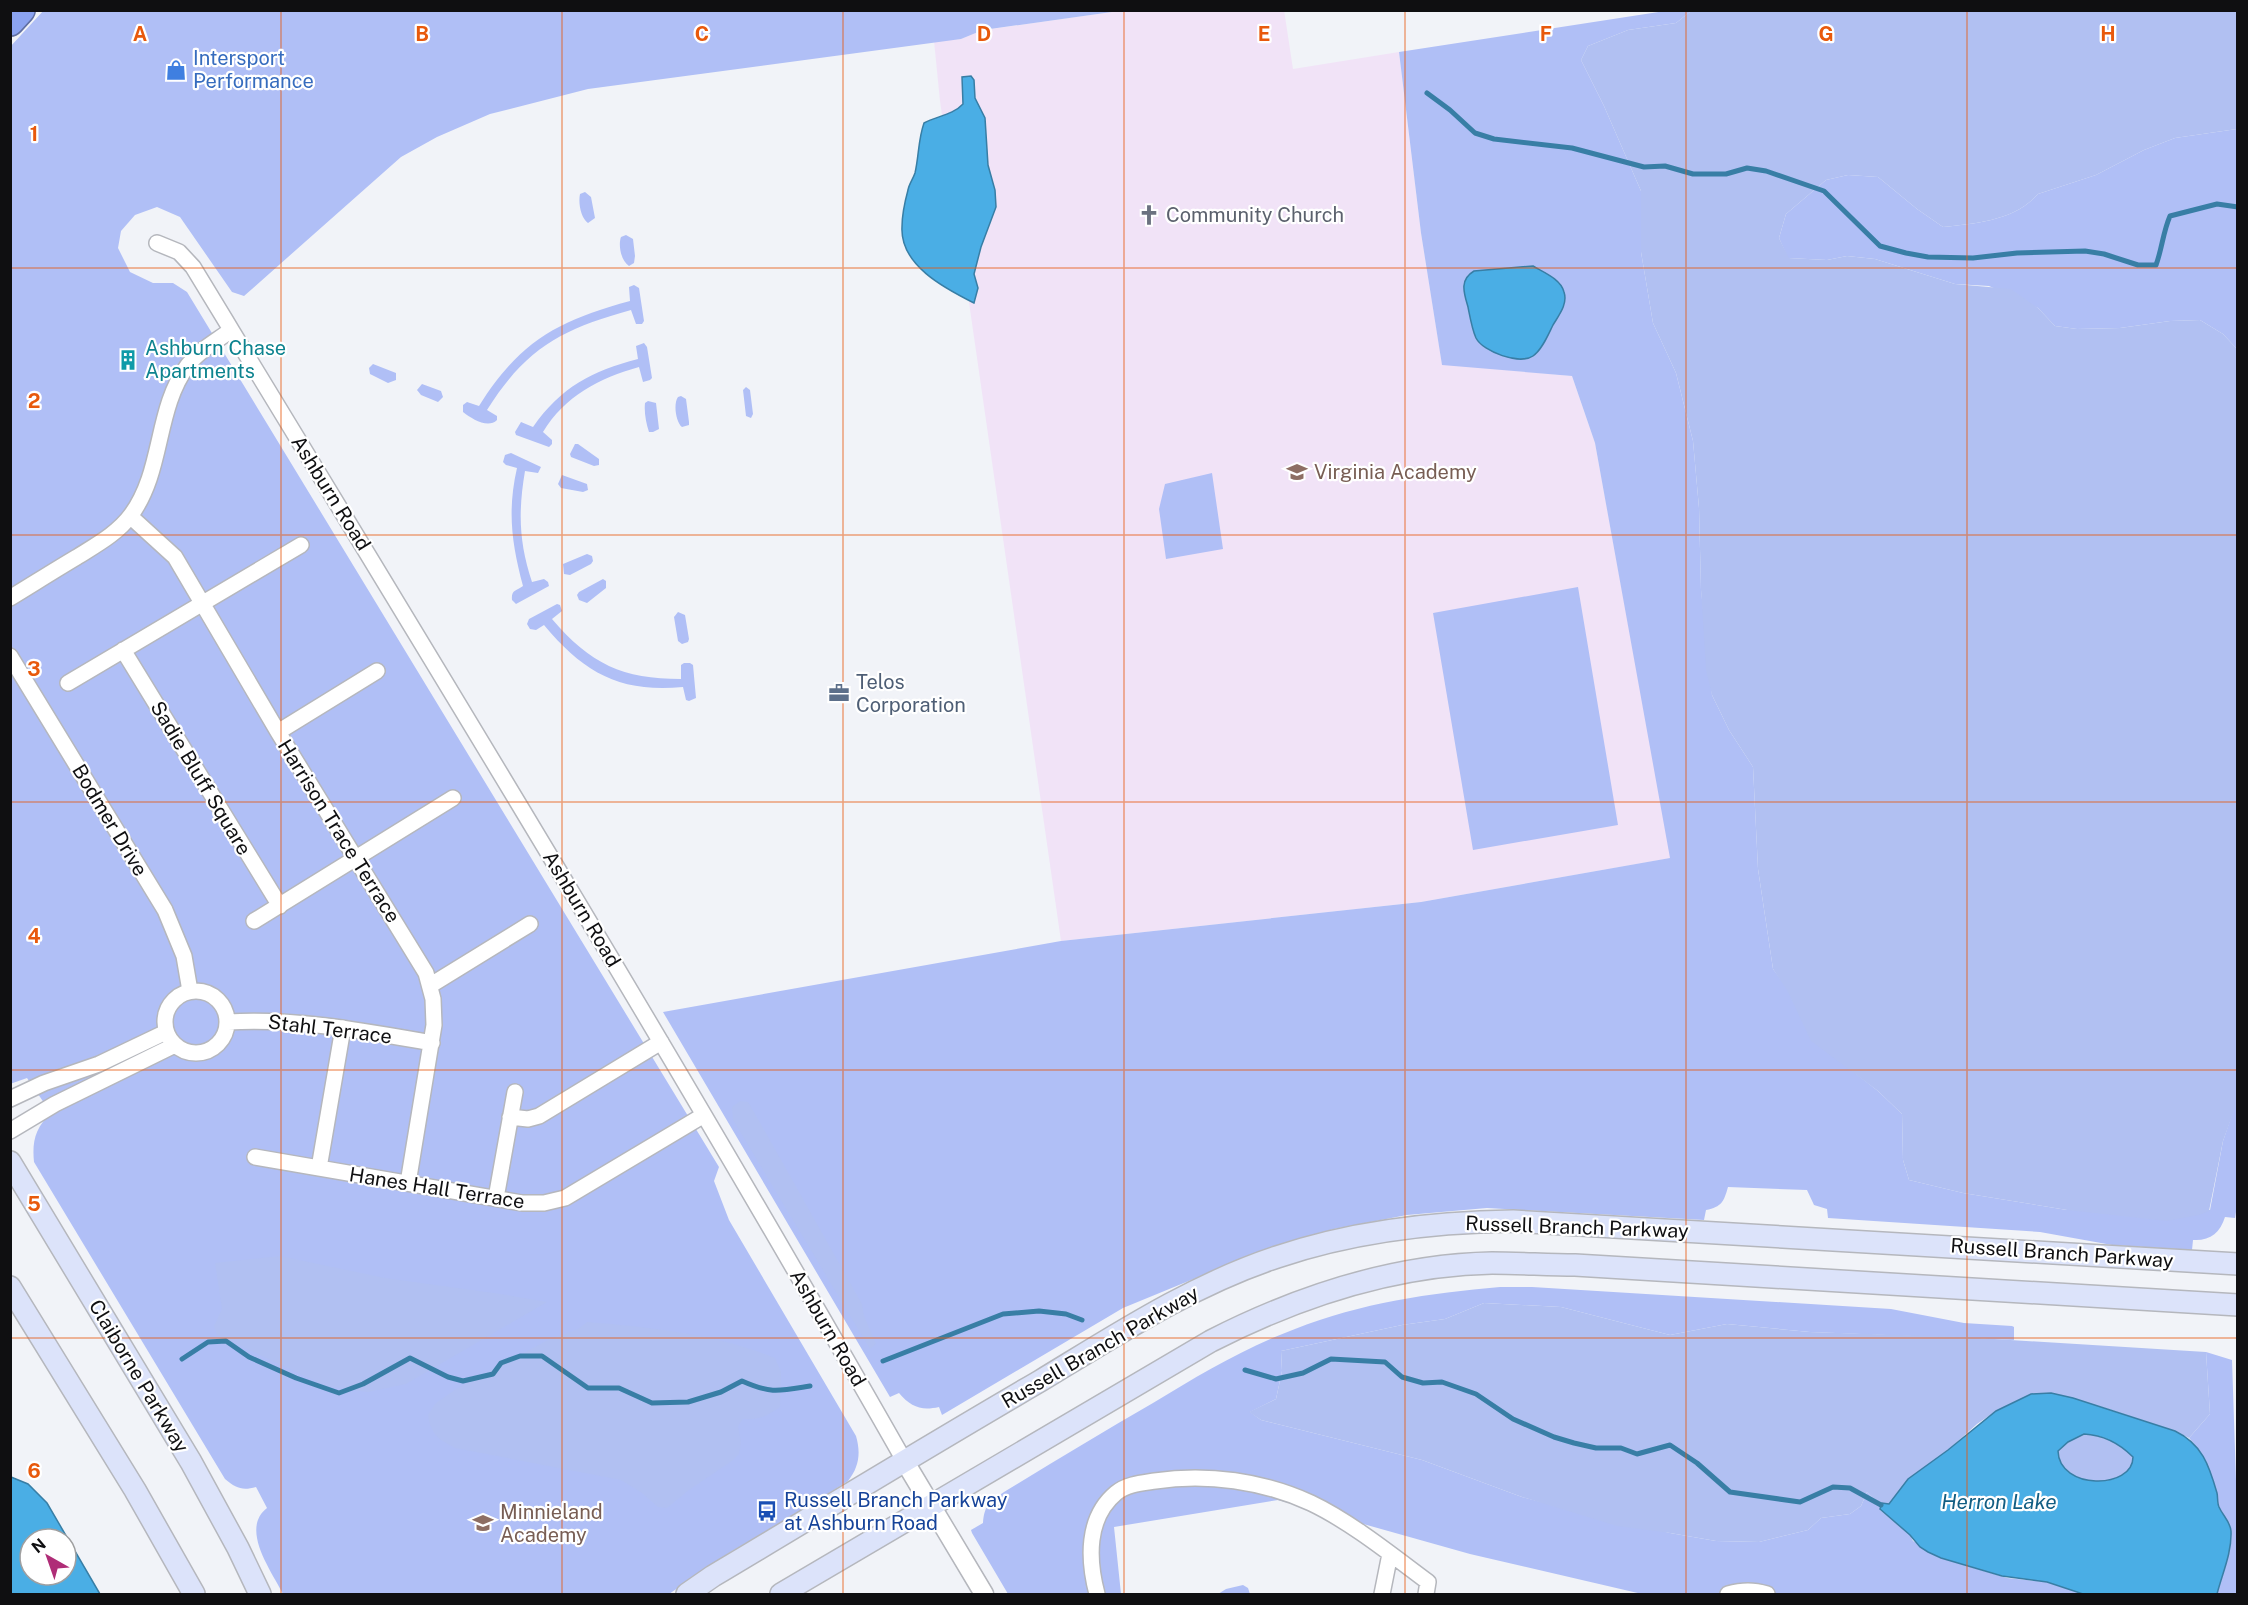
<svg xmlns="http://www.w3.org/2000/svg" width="2248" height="1605" font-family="'Public Sans',sans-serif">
	<rect width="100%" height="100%" fill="#f1f3f8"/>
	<path fill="#f1e3f7" d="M 1284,10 L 1293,69 L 1399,52 L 1421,233 L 1442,364 L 1572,376 L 1595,443 L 1671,858 L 1421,902 L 1061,941 L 940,101 L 934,41 L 961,39 L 983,30 L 1119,11 Z"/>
	<path fill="#b0bff6" d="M 44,10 L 1119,11 L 983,30 L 961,39 L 588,89 L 490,114 L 437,137 L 401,157 L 244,296 L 232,292 L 180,217 L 157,207 L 135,215 L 121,231 L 118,248 L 130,272 L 153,283 L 173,283 L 187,292 L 719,1167 L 714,1181 L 729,1220 L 856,1436 C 861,1453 859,1467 848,1481 L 791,1517 L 732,1551 L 669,1594 L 283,1594 C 271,1570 240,1529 267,1508 L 256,1487 C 242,1491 236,1488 225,1479 L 34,1162 C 32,1142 35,1128 51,1113 L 27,1078 L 10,1084 L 10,47 Z
		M 1665,11 L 1691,11 L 1676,23 L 1628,30 L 1588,46 L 1581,60 L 1604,106 L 1641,191 L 1641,252 L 1653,323 L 1676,373 L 1693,441 L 1699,508 L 1701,590 L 1712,695 L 1729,730 L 1753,767 L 1758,869 L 1773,969 L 1846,1066 L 1878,1091 L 1902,1114 L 1903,1160 L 1909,1180 L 1963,1193 L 2067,1210 L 2210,1210 L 2223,1141 L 2237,1100 L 2237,1206 L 2235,1218 L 2225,1217 C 2220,1233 2210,1241 2193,1240 L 2192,1250 L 2112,1245 L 2040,1232 L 1828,1218 L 1827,1209 L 1814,1205 L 1807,1190 L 1728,1187 C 1724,1201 1722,1207 1706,1210 L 1704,1220 L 1487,1208 L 1407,1215 L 1334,1229 L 1269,1248 L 1123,1308 L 942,1415 L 939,1407 C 921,1411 911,1407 899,1393 L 890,1397 L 663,1012 L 1061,941 L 1421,902 L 1670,858 L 1595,443 L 1572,376 L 1442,365 L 1421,233 L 1399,52 Z
		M 2237,129 L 2237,349 L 2223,334 L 2200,320 L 2170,321 L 2120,328 L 2077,329 L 2055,326 L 2038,308 L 1989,286 L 1955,284 L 1875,259 L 1847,256 L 1827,260 L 1788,258 L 1779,238 L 1786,214 L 1826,180 L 1848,175 L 1878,177 L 1917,209 L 1943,227 C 1976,223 2014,221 2038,194 L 2096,175 L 2144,150 L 2175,138 Z
		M 585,192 L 591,197 L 595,218 L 588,223 C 581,218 578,203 580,194 Z
		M 626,235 L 633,239 L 635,256 L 634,263 L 629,266 C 621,261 618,245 621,237 Z
		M 634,285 L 639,288 L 644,321 L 642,324 L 636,324 L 631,310 C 562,329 526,348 487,410 L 497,416 L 497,420 C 488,429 472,419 463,412 L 463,405 L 467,402 L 479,406 C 520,341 557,321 630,301 L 629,287 Z
		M 644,343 L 647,347 L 652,378 L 650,380 L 643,382 L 639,367 C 599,378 565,396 543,432 L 552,440 L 552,444 L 549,447 L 516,435 L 515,432 L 521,422 L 533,427 C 561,387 592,371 638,359 L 636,346 Z
		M 373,364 L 396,373 L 396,380 L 388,383 L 370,374 L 369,368 Z
		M 422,384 L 441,391 L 443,397 L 438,402 L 421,395 L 417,390 Z
		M 746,387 L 750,390 L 753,414 L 751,418 L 746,416 L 743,390 Z
		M 681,396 L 686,399 L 689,422 L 689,425 L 682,427 C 676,422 673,404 678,397 Z
		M 648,401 L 656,403 L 659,429 L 653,432 L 649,432 C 646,423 644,412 645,403 Z
		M 575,444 L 578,444 L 599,459 L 599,465 L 594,466 L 571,457 L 570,454 Z
		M 511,453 L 541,467 L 538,473 L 525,471 C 518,512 519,543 532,582 L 544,579 L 548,582 L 549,586 L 516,604 L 512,600 C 511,590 516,591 523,586 C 512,544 507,512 517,468 L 506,465 L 503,462 L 505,455 Z
		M 1212,473 L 1223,549 L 1166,559 L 1159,509 L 1165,484 Z
		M 562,475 L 587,484 L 588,490 L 583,492 L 561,488 L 558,484 Z
		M 587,554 L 592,556 L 593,561 L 591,564 L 570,575 L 564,574 L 563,564 Z
		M 603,579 L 606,581 L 606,588 L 587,603 L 579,600 L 577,595 L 579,592 Z
		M 1578,587 L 1618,825 L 1473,850 L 1433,613 Z
		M 557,604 L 560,605 L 562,611 L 552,619 C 590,664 623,679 681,679 L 681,665 L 684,663 L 690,663 L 693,665 L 696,698 L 689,701 L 686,700 L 683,687 C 620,693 584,673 544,625 L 536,630 L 530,629 L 527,624 L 529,619 Z
		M 678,612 L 685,615 L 689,639 L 688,642 L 682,644 L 678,641 L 674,617 Z
		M 1500,1287 L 1532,1287 L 1891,1309 L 1964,1323 L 2012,1326 L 2014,1327 L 2014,1340 L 1810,1332 L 1727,1324 L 1670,1335 L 1561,1307 L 1484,1303 L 1445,1319 L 1402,1325 L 1281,1351 L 1282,1371 L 1276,1399 L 1250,1412 L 1261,1420 L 1422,1460 L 1522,1497 L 1560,1507 L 1670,1533 L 1716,1541 L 1759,1542 L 1808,1530 L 1821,1518 L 1850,1514 L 1861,1506 L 1867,1492 L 1881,1505 L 1880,1510 L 1910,1535 L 1913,1541 L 1941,1558 L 2007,1578 L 2047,1582 L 2083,1594 L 1642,1594 L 1470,1554 L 1278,1500 L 1114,1527 L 1121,1594 L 1008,1594 L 972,1533 L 971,1530 L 983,1523 C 984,1506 990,1501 1004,1492 C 1053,1462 1103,1432 1153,1403 C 1199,1375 1244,1348 1295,1329 C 1361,1303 1430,1293 1500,1287 Z
		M 2206,1352 L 2232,1360 L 2237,1511 L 2237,1594 L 2217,1594 C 2222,1575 2230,1556 2231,1535 C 2231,1522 2223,1517 2219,1506 C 2210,1479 2210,1460 2189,1438 L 2210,1414 Z
		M 1243,1585 L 1248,1588 L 1250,1594 L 1218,1594 L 1226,1589 Z"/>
	<path fill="#b1c0f2" d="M 1691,11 L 2237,11 L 2237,129 L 2175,138 L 2144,150 L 2096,175 L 2038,194 C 2014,221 1976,223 1943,227 L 1917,209 L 1878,177 L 1848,175 L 1826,180 L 1786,214 L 1779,238 L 1789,258 L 1827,260 L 1847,256 L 1875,259 L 1955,284 L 2011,289 L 2038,308 L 2055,326 L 2077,329 L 2120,328 L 2170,321 L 2200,320 L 2223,334 L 2237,349 L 2238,1100 L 2223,1141 L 2209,1211 L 2199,1215 L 2167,1221 L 2067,1210 L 1963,1193 L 1909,1180 L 1903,1160 L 1902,1114 L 1878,1091 L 1811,1041 L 1787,990 L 1773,969 L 1758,869 L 1753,767 L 1729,730 L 1712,695 L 1706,670 L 1701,590 L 1699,508 L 1693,441 L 1676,373 L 1653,323 L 1641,252 L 1641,191 L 1604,106 L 1581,60 L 1588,46 L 1628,30 L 1676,23 Z
		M 740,1101 L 748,1102 L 758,1119 L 862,1304 L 864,1316 L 876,1344 L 870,1349 L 733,1120 L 732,1107 Z
		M 280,1256 L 385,1278 L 501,1294 L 547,1302 L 406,1384 L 368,1392 L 326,1386 L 217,1335 L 214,1326 L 222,1309 L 215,1263 Z
		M 1484,1303 L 1561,1307 L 1670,1335 L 1727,1324 L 1810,1332 L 1963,1337 L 2206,1352 L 2210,1414 L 2189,1438 L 2175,1431 L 2099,1406 L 2031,1394 L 1996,1411 L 1977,1424 L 1948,1450 L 1908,1479 L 1889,1504 L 1882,1503 L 1881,1505 L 1867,1492 L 1861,1506 L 1850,1514 L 1821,1518 L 1808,1530 L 1759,1542 L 1716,1541 L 1670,1533 L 1617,1526 L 1522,1497 L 1422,1460 L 1261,1420 L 1249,1412 L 1276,1399 L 1282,1371 L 1281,1351 L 1402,1325 L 1445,1319 Z
		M 587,1322 C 650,1327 716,1334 775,1358 L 781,1372 L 780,1407 C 767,1416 759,1420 743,1419 L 738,1426 L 741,1442 L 739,1454 L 732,1461 L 689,1490 L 667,1508 L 658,1507 L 642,1493 L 621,1480 L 455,1448 C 438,1439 431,1435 428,1415 L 436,1403 L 456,1389 L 546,1341 L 578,1329 Z
		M 2084,1434 C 2104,1435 2119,1443 2133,1457 C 2133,1490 2059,1490 2058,1451 L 2068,1442 Z"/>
	<path fill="#4aaee5" stroke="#387ea5" stroke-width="1.5" fill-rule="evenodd" d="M 971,76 L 974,80 L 975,98 L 985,118 L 988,165 L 995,190 L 996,207 L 981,247 L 974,274 L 978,288 L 974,303 C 944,288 900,265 902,227 C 902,215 905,201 908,190 C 909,184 913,179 915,173 C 919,156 918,140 924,123 C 937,116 953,115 963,104 L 962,77 Z
		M 1533,266 C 1543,272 1561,279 1564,292 C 1568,304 1559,315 1553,325 C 1548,335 1542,350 1533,356 C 1520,365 1483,352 1476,338 C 1472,329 1470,317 1468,307 C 1464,293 1459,280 1474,271 Z
		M 2051,1393 L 2073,1398 L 2175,1431 C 2202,1444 2209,1465 2217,1493 C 2218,1497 2217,1503 2219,1507 C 2223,1516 2230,1521 2231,1531 C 2232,1553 2222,1574 2217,1594 L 2083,1594 L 2047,1582 L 2002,1576 L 1941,1558 L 1928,1552 L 1920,1547 L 1910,1535 L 1880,1509 L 1882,1503 L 1889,1504 L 1908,1479 L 1948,1450 L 1996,1411 L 2031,1394 ZM 2084,1434 C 2104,1435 2119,1443 2133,1457 C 2133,1490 2059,1490 2058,1451 L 2068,1442 Z
		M 11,1477 L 28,1484 L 47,1503 L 100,1594 L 11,1594 ZM 30,1539 L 66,1539 L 66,1575 L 30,1575 Z"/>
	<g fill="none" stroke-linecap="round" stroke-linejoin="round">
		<path stroke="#387ea5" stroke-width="5" d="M 1427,93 L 1450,110 L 1475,133 L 1494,139 L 1572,148 L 1644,167 L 1665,166 L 1693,174 L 1726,174 L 1747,168 L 1766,171 L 1824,191 L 1880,246 L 1906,253 L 1928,257 L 1973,258 L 2017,253 L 2085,251 L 2104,254 L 2138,265 L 2156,265 C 2162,249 2163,232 2170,216 L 2217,204 L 2238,207
			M 182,1359 L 208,1342 L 226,1341 L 249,1357 L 296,1378 L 339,1393 L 363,1384 L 410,1358 L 448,1377 L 463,1381 L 493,1374 L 501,1363 L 520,1356 L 542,1356 L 588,1388 L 619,1388 L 652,1403 L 688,1402 L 721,1392 L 742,1381 C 771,1394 779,1391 810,1386
			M 883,1361 L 1003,1314 L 1039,1311 L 1066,1314 L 1082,1320
			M 1245,1370 L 1276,1379 L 1303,1373 L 1331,1359 L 1385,1362 L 1402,1377 L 1423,1383 L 1442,1382 L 1476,1394 L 1513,1419 L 1554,1437 L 1574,1443 L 1596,1448 L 1621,1448 L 1637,1454 L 1670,1445 L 1697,1463 L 1730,1492 L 1800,1502 L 1833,1487 L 1850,1488 L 1881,1505"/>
		<g stroke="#b5b7bd" stroke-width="18">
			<path id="minor" d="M 157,243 L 179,252 L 193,267 C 434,663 676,1059 905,1462
				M 130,516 L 175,557 L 278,732 L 426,973 L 433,999 L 434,1025 L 408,1183
				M 10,598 C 33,584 55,570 77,557 C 96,545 118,533 131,515 C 164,470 155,409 188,365 C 199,350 217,341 231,330
				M 123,650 L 280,906
				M 10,656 L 165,910 L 184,956 L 190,991
				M 68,683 L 301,545
				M 278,732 L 377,671
				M 254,921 L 453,798
				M 431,985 L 530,924
				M165 1022a31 31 0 1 1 62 0a31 31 0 1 1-62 0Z
				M 228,1022 C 297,1018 364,1031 432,1043
				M 10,1099 L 44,1083 L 99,1064 L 166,1032
				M 510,1117 L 528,1119 L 539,1116 L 661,1042
				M 10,1131 L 55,1104 L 175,1045
				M 255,1157 L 522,1203 L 544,1203 L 565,1198 L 704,1115
				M 319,1168 L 343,1028
				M 496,1198 L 515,1092
				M 1097,1594 C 1088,1560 1086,1518 1116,1493 C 1127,1484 1142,1483 1155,1481 C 1207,1473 1263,1481 1311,1503 C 1351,1522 1393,1556 1428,1582 L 1426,1594
				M 1382,1594 L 1390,1554
				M 1728,1594 C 1743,1590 1753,1590 1767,1594"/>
		</g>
		<g stroke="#b5b7bd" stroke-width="21">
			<path id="tertiary" d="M 905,1462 L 984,1594"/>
		</g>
		<g stroke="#b5b7bd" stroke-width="24">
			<path id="secondary" d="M 10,1162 L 191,1462 L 238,1548 L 260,1594
				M 10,1287 L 135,1490 L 194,1594
				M 687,1594 L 713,1576 C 822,1511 930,1445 1040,1381 C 1116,1335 1192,1285 1277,1257 C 1354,1231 1432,1222 1513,1221 L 2238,1264
				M 781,1594 L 1211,1341 C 1299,1296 1393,1265 1492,1263 C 1520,1263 1548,1265 1575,1265 L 2238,1305"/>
		</g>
		<g stroke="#606fa2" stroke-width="30">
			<path id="motorway" d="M 10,22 L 21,10"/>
		</g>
		<use href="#minor" stroke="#fff" stroke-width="15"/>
		<use href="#tertiary" stroke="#fff" stroke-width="18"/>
		<use href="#secondary" stroke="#dce3fa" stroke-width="21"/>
		<use href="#motorway" stroke="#8ba3f0" stroke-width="27"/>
	</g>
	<path fill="none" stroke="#e8590c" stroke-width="1.5" stroke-opacity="0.55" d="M 281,10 L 281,1594M 562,10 L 562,1594M 843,10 L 843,1594M 1124,10 L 1124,1594M 1405,10 L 1405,1594M 1686,10 L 1686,1594M 1967,10 L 1967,1594M 10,268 L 2238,268M 10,535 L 2238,535M 10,802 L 2238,802M 10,1070 L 2238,1070M 10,1338 L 2238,1338"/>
	<defs>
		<g id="shop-bare" transform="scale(1.62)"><path d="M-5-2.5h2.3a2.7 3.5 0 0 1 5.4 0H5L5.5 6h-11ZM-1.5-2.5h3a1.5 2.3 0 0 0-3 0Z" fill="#3f7fe0" stroke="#fff" stroke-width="2.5" paint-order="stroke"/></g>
		<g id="church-bare" transform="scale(1.62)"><path d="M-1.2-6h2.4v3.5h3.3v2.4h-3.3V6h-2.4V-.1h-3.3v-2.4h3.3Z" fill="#6b7280" stroke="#fff" stroke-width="2.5" paint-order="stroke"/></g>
		<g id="building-bare" transform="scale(1.62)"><path d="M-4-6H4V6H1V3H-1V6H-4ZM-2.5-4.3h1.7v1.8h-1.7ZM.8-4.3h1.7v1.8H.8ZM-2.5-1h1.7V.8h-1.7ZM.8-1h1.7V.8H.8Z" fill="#0f9aa8" stroke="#fff" stroke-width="2.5" paint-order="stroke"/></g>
		<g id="school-bare" transform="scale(1.62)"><path d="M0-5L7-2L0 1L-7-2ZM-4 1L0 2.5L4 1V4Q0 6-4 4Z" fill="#8d6e63" stroke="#fff" stroke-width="2.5" paint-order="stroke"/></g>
		<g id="office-bare" transform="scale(1.62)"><path d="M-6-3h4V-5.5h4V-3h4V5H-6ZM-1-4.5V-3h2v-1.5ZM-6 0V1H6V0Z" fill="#5c6f8a" stroke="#fff" stroke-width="2.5" paint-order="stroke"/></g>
		<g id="bus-bare" transform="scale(1.62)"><path d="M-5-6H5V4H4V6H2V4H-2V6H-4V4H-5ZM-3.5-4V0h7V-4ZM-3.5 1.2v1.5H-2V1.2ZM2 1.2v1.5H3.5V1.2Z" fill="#1a4fb4" stroke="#fff" stroke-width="2.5" paint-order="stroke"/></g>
	</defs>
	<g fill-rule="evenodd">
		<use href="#shop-bare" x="176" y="70"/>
		<use href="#church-bare" x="1149" y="215"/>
		<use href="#building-bare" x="128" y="360"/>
		<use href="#school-bare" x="1297" y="472"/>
		<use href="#office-bare" x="839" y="693"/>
		<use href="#bus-bare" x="767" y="1511"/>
		<use href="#school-bare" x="483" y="1523"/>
	</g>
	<g text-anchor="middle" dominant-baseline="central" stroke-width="4.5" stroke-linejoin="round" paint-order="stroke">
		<g font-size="20" fill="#366cbe" stroke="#fff" text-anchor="start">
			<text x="193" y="58">Intersport<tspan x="193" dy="23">Performance</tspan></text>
		</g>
		<g font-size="20" fill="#5b616d" stroke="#fff" text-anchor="start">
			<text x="1166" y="215">Community Church</text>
		</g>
		<g font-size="20" fill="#0d838f" stroke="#fff" text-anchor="start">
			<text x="145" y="348">Ashburn Chase<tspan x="145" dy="23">Apartments</tspan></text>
		</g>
		<g font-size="20" fill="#785e54" stroke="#fff" text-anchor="start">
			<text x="1314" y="472">Virginia Academy</text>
			<text x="500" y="1512">Minnieland<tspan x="500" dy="23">Academy</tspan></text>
		</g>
		<g font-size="20" fill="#0f0f11" stroke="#fff">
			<text transform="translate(331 493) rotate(58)">Ashburn Road</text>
			<text transform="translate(201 778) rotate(59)">Sadie Bluff Square</text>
			<text transform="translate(110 820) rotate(59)">Bodmer Drive</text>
			<text transform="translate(339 831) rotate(58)">Harrison Trace Terrace</text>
			<text transform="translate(582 909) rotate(59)">Ashburn Road</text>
			<text transform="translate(330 1029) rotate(7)">Stahl Terrace</text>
			<text transform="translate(437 1188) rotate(9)">Hanes Hall Terrace</text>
			<text transform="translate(1577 1227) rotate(2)">Russell Branch Parkway</text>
			<text transform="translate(2062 1253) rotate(4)">Russell Branch Parkway</text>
			<text transform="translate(828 1328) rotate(60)">Ashburn Road</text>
			<text transform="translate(1100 1347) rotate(-30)">Russell Branch Parkway</text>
			<text transform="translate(139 1376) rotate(59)">Claiborne Parkway</text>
		</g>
		<g font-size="20" fill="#4e5e75" stroke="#fff" text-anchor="start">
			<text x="856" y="682">Telos<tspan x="856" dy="23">Corporation</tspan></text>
		</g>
		<g font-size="20" fill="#164399" stroke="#fff" text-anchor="start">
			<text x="784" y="1500">Russell Branch Parkway<tspan x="784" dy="23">at Ashburn Road</tspan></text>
		</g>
		<g font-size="21" font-style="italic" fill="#125e83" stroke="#fff">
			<text x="1999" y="1501">Herron Lake</text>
		</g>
	</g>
	<g font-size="20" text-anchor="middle" font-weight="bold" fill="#e8590c" stroke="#fff" stroke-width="4.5" stroke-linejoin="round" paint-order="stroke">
		<text x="140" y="41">A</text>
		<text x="422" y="41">B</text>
		<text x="702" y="41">C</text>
		<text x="984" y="41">D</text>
		<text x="1264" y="41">E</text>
		<text x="1546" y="41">F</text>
		<text x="1826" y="41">G</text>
		<text x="2108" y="41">H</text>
		<text x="34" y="141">1</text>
		<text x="34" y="408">2</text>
		<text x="34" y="676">3</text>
		<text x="34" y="943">4</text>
		<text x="34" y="1211">5</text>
		<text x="34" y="1478">6</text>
	</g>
	<rect width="2248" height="1605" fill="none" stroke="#0f0f11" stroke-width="24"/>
	<g transform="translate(48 1557) rotate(320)"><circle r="28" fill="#ffffff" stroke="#9f9fa0" stroke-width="1.5"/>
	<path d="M0-4.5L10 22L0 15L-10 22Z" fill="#af2d77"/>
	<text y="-9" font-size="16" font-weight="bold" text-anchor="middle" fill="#0f0f11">N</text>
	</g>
</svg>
